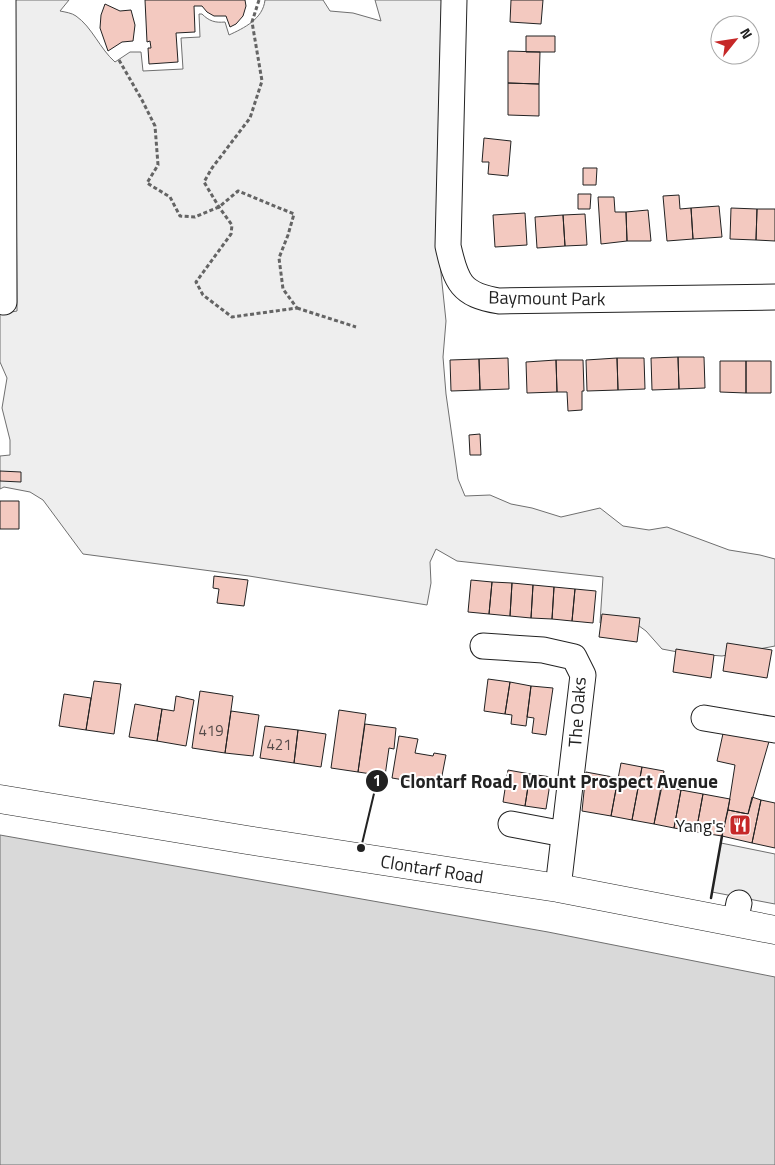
<svg xmlns="http://www.w3.org/2000/svg" width="775" height="1165" font-family="'Titillium Web',sans-serif">
	<rect width="100%" height="100%" fill="#fff"/>
	<path fill="#eee" stroke="#6f6f6f" d="M 15,0 L 69,0 L 60,11 C 65,12 72,13 76,16 C 92,27 100,49 115,62 L 130,52 L 141,52 L 143,71 L 183,69 L 181,38 L 200,37 L 199,14 L 202,14 C 209,21 215,23 225,22 L 229,35 C 244,28 263,19 265,0 L 323,0 L 330,11 L 353,13 L 381,21 L 375,0 L 446,0 L 437,235 L 446,321 L 443,357 L 446,394 L 458,479 L 465,496 L 490,495 L 511,504 L 532,508 L 561,517 L 600,508 L 623,526 L 649,530 L 667,527 L 729,550 L 760,555 L 775,559 L 775,646 L 722,656 L 683,653 L 662,649 L 646,631 L 635,623 L 600,623 L 603,577 L 457,561 L 436,549 L 430,562 L 431,583 L 427,605 L 249,576 L 83,554 L 43,500 L 30,492 L 4,487 L 0,489 L 0,456 L 10,455 L 10,440 L 2,408 L 7,378 L 0,362 L 0,314 L 17,311 Z"/>
	<path fill="#ededed" stroke="#6f6f6f" d="M 721,843 L 775,854 L 775,904 L 712,892 Z"/>
	<path fill="#d9d9d9" stroke="#6f6f6f" d="M 0,835 L 548,932 L 775,977 L 775,1165 L 0,1165 Z"/>
	<path fill="#f3c9c0" stroke="#222" d="M 145,0 L 245,0 L 246,6 L 243,16 L 236,24 L 230,27 L 226,16 L 214,16 L 207,12 L 202,6 L 194,6 L 195,32 L 176,33 L 178,62 L 149,64 L 148,48 L 151,48 L 150,41 L 147,42 Z
		M 511,0 L 543,0 L 541,24 L 510,22 Z
		M 105,4 L 120,11 L 131,10 L 135,25 L 133,41 L 122,42 L 108,51 L 100,28 L 101,15 Z
		M 526,36 L 555,36 L 555,52 L 526,52 Z
		M 508,51 L 540,52 L 539,84 L 508,83 Z
		M 508,83 L 539,84 L 539,116 L 508,115 Z
		M 484,138 L 511,141 L 508,176 L 488,174 L 489,162 L 482,162 Z
		M 583,168 L 597,168 L 596,185 L 583,185 Z
		M 578,194 L 591,194 L 590,209 L 578,209 Z
		M 679,195 L 680,209 L 691,208 L 693,239 L 667,241 L 663,196 Z
		M 598,197 L 614,197 L 615,212 L 626,212 L 627,241 L 601,244 Z
		M 719,206 L 722,237 L 693,239 L 691,208 Z
		M 731,208 L 757,209 L 756,240 L 730,239 Z
		M 757,209 L 775,209 L 775,241 L 756,240 Z
		M 648,210 L 651,241 L 627,241 L 626,212 Z
		M 525,213 L 527,245 L 495,247 L 493,215 Z
		M 585,214 L 587,245 L 565,246 L 563,215 Z
		M 563,215 L 565,246 L 537,248 L 535,217 Z
		M 678,357 L 704,357 L 705,388 L 679,389 Z
		M 678,357 L 679,389 L 652,390 L 651,358 Z
		M 508,358 L 509,389 L 480,390 L 479,359 Z
		M 617,358 L 644,358 L 645,389 L 618,390 Z
		M 617,358 L 618,390 L 587,391 L 586,360 Z
		M 479,359 L 480,390 L 451,391 L 450,360 Z
		M 556,360 L 583,360 L 584,391 L 582,391 L 582,410 L 568,411 L 567,392 L 557,392 Z
		M 556,360 L 557,392 L 527,393 L 526,362 Z
		M 720,361 L 746,361 L 746,393 L 720,392 Z
		M 746,361 L 771,361 L 771,393 L 746,393 Z
		M 480,434 L 481,455 L 470,455 L 469,435 Z
		M 0,471 L 21,472 L 21,482 L 0,481 Z
		M 0,501 L 19,501 L 19,529 L 0,529 Z
		M 214,576 L 248,580 L 244,606 L 217,603 L 219,589 L 213,588 Z
		M 471,580 L 492,582 L 489,614 L 468,612 Z
		M 492,582 L 512,583 L 510,616 L 489,614 Z
		M 512,583 L 533,585 L 531,618 L 510,616 Z
		M 533,585 L 554,587 L 552,619 L 531,618 Z
		M 554,587 L 575,589 L 572,621 L 552,619 Z
		M 575,589 L 596,591 L 593,623 L 572,621 Z
		M 602,614 L 640,618 L 637,642 L 599,637 Z
		M 727,643 L 772,650 L 767,678 L 723,671 Z
		M 676,649 L 714,655 L 711,678 L 673,672 Z
		M 488,679 L 510,682 L 505,714 L 484,711 Z
		M 94,681 L 121,684 L 114,734 L 86,730 Z
		M 510,682 L 531,686 L 526,726 L 511,724 L 512,715 L 505,714 Z
		M 531,686 L 553,688 L 546,735 L 532,733 L 534,718 L 527,717 Z
		M 200,691 L 233,696 L 225,753 L 192,748 Z
		M 64,694 L 91,698 L 86,730 L 59,726 Z
		M 176,696 L 194,700 L 186,746 L 157,741 L 162,709 L 174,711 Z
		M 135,704 L 162,709 L 157,741 L 129,737 Z
		M 339,710 L 366,714 L 358,772 L 331,768 Z
		M 231,711 L 259,715 L 253,756 L 225,753 Z
		M 365,724 L 396,728 L 394,749 L 389,748 L 385,776 L 358,772 Z
		M 265,726 L 298,730 L 294,763 L 260,758 Z
		M 724,729 L 770,738 L 748,814 L 728,810 L 735,765 L 717,761 Z
		M 298,730 L 326,734 L 321,767 L 294,763 Z
		M 399,736 L 418,739 L 415,753 L 433,756 L 434,753 L 446,755 L 440,786 L 392,778 Z
		M 621,763 L 642,767 L 632,820 L 611,816 Z
		M 642,767 L 664,771 L 654,824 L 632,820 Z
		M 508,770 L 530,774 L 525,806 L 503,802 Z
		M 586,772 L 618,778 L 611,816 L 582,811 Z
		M 530,774 L 551,777 L 546,809 L 525,806 Z
		M 662,786 L 681,790 L 674,828 L 654,824 Z
		M 681,790 L 703,794 L 696,832 L 674,828 Z
		M 703,794 L 730,799 L 722,836 L 696,832 Z
		M 752,797 L 761,800 L 752,843 L 722,836 L 728,810 L 748,814 Z
		M 761,800 L 775,803 L 775,848 L 752,843 Z"/>
	<g fill="none" stroke-linecap="round" stroke-linejoin="round">
		<g stroke="#222" stroke-width="27">
			<path id="minor" d="M 3,0 L 4,302
				M 454,0 L 448,246 C 456,282 461,295 499,301 L 775,297
				M 483,646 L 543,650 L 574,657 L 583,675 L 558,888
				M 704,718 L 775,730
				M 511,824 L 564,834
				M 735,922 L 739,903"/>
		</g>
		<g stroke="#222" stroke-width="29">
			<path id="major" d="M 0,799 L 247,840 L 558,888 L 775,930"/>
		</g>
		<path stroke="#646464" stroke-width="3" stroke-dasharray="4 2.5" stroke-linecap="butt" d="M 119,60 L 142,100 L 155,126 L 158,165 L 147,183 L 170,197 L 180,216 L 195,217 L 219,207 L 238,191 L 294,214 L 288,235 L 279,258 L 283,289 L 297,308 L 232,317 L 203,295 L 196,282 L 231,234 L 232,225 L 219,207 L 204,182 L 212,168 L 250,118 L 262,81 L 252,22 L 259,0
			M 297,308 L 356,327"/>
		<use href="#minor" stroke="#fff" stroke-width="25"/>
		<use href="#major" stroke="#fff" stroke-width="28"/>
		<path stroke="#222" stroke-width="2.5" d="M 711,898 L 722,836"/>
	</g>
	<defs>
		<g id="restaurant-square" transform="scale(1.125)"><rect x="-9" y="-9" width="18" height="18" rx="4" fill="#c62828" stroke="#fff"/><path d="M-5-6h1v4h1v-4h1v4h1v-4h1v5L-1.5 .5V6h-2V.5L-5-1ZM5-6V6H3V1.5H1.5Q1.5-4 5-6Z" fill="#fff"/></g>
	</defs>
	<g fill-rule="evenodd">
		<use href="#restaurant-square" x="740" y="825"/>
	</g>
	<g text-anchor="middle" dominant-baseline="central" stroke-width="4" stroke-linejoin="round" paint-order="stroke">
		<g font-size="15" fill="#564c4a">
			<text x="211" y="730">419</text>
			<text x="279" y="744">421</text>
		</g>
		<g font-size="18" fill="#222" stroke="#fff">
			<text transform="translate(547 298) rotate(1)">Baymount Park</text>
			<text transform="translate(577 712) rotate(-86)">The Oaks</text>
			<text transform="translate(432 869) rotate(9)">Clontarf Road</text>
		</g>
		<g font-size="18" fill="#222" stroke="#fff" text-anchor="end">
			<text x="724" y="825">Yang's</text>
		</g>
	</g>
	<path fill="none" stroke="#222" stroke-width="2" d="M361 848L377 781"/>
	<g fill="#222" stroke="#fff" stroke-width="2">
		<circle cx="361" cy="848" r="5"/>
		<circle cx="377" cy="781" r="12"/>
	</g>
	<g font-size="15" text-anchor="middle" font-weight="bold" fill="#fff">
		<text x="377" y="786">1</text>
	</g>
	<g font-size="19" text-anchor="middle" font-weight="bold" fill="#222" stroke="#fff" stroke-width="4" stroke-linejoin="round" paint-order="stroke">
		<text x="559" y="788">Clontarf Road, Mount Prospect Avenue</text>
	</g>
	<g transform="translate(735 40) rotate(60)"><circle r="24" fill="#ffffff" stroke="#a7a7a7"/>
	<path d="M0-4L9 19L0 12L-9 19Z" fill="#c62828"/>
	<text y="-8" font-size="14" font-weight="bold" text-anchor="middle" fill="#222222">N</text>
	</g>
</svg>
